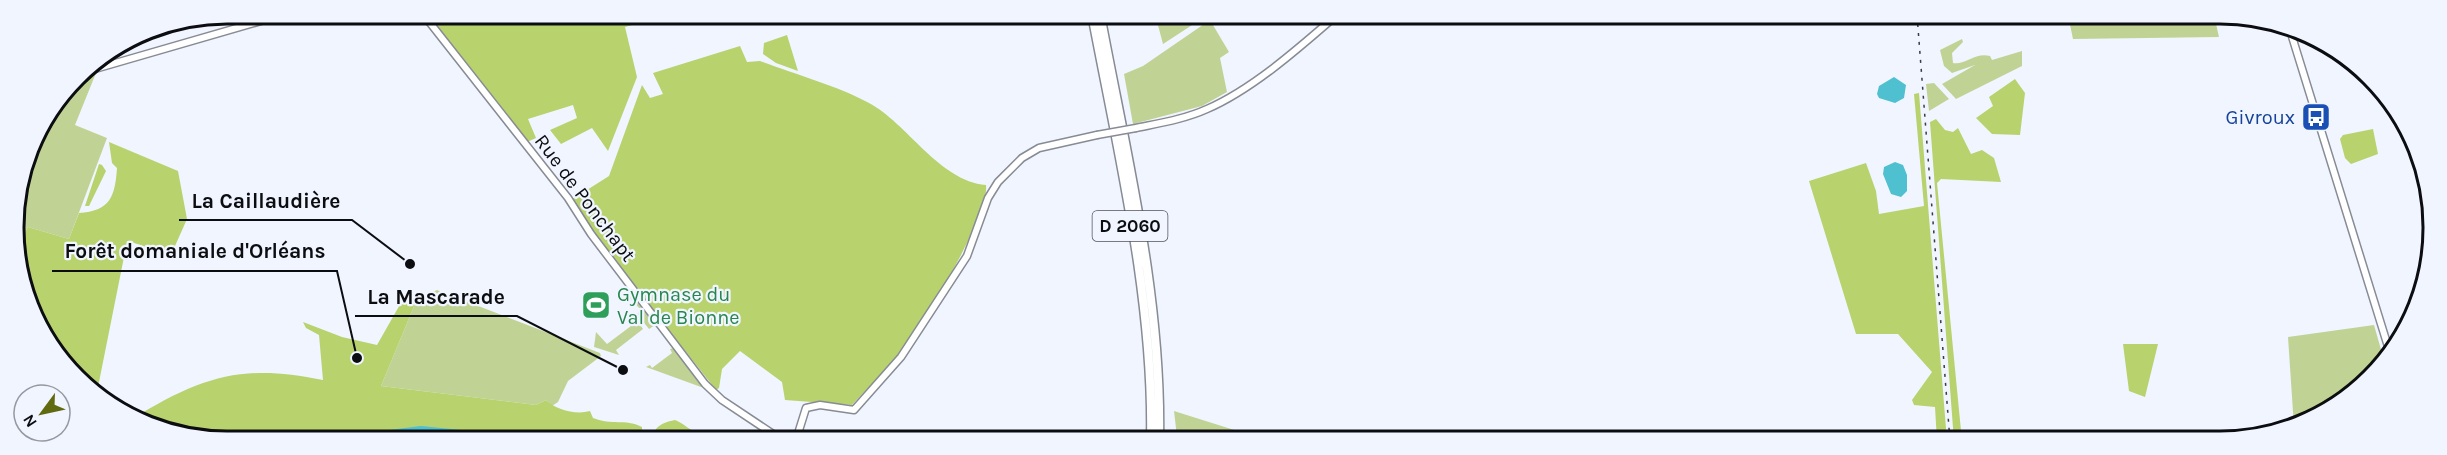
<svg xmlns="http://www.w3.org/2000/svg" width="2447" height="455" font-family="Karla,sans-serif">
	<rect width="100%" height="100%" fill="#f1f5ff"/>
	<path fill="#c1d394" d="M 1155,14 L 1205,14 L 1206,16 L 1163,44 Z
		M 2068,15 L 2214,15 L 2219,37 L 2073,39 Z
		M 1210,20 L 1229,52 L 1220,58 L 1227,92 L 1202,106 L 1133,124 L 1124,74 L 1143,66 Z
		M 1962,39 L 1963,42 L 1952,53 L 1953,63 C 1966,65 1975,52 1990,56 L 1992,60 L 2022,51 L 2022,66 L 1956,99 L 1942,84 L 1975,65 L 1952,73 L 1944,66 L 1940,50 Z
		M 96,73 L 75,125 L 107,138 L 69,239 L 28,227 L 22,238 L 17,236 L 14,214 L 30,145 L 76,77 Z
		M 1934,83 L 1949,99 L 1929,111 L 1926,84 Z
		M 437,290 L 600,353 L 601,356 L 568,381 L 558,402 L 552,406 L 546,400 L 536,405 L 381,386 L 417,299 Z
		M 629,291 L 647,311 L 655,325 L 649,329 L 637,314 L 641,310 L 626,294 Z
		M 631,317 L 635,317 L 643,329 L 616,350 L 619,355 L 594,347 L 596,332 L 607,344 L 635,323 Z
		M 2374,325 L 2384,360 L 2371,379 L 2302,425 L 2294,427 L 2288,337 Z
		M 674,348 L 702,385 L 701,387 L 646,367 L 650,365 L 652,368 L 672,353 L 670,349 Z
		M 1174,411 L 1266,440 L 1189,440 L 1177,437 Z"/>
	<path fill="#b8d26e" d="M 426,14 L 671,14 L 625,27 L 637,77 L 608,151 L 592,128 L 561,144 L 550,130 L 577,118 L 573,105 L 528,119 L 536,138 L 527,142 Z
		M 787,35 L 798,71 L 776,63 L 763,54 L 764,43 Z
		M 740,46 L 747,62 L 760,61 C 794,74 838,86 869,103 C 907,123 939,181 986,185 C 990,217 921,326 899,355 C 885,373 867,388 852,405 L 785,400 L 782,382 L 740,351 L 722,369 L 719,388 L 716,390 L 568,202 L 609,176 L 642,85 L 650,98 L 663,94 L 653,73 Z
		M 2015,79 L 2025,93 L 2020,135 L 1992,134 L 1976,118 L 1993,106 L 1989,97 Z
		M 1919,93 L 1947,441 L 1937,441 L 1935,407 L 1914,405 L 1912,400 L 1932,372 L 1898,334 L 1856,334 L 1809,181 L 1866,163 L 1876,191 L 1879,214 L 1924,206 L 1914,94 Z
		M 1936,119 L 1945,130 L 1953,132 L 1958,128 L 1971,154 L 1982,150 L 1994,158 L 2001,182 L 1941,179 L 1937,183 L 1962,441 L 1954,441 L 1930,122 Z
		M 2373,129 L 2378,154 L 2351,164 L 2345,158 L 2340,139 L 2343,135 Z
		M 109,142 L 178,171 L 187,219 L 171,255 L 131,242 L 124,257 L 97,392 L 66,368 L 25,296 L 17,236 L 22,238 L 28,227 L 69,239 L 79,213 C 110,211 115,197 117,168 L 112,163 Z
		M 99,164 L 102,165 L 106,171 L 89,206 L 85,206 Z
		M 417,299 L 381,386 L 536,405 L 546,400 C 556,410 576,415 590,411 L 593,418 C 613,426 624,418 642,427 L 642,440 L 419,440 L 408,437 L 404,440 L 200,440 L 132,419 C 201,377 242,363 323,380 L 319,335 L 306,328 L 303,322 L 342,337 L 377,345 L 402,301 Z
		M 2123,344 L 2158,344 L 2145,397 L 2129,391 Z
		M 675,420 C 683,423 688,429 696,432 C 714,439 725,419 742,440 L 652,440 C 653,427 663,422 675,420 Z"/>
	<path fill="#4fc0cf" d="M 1894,77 L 1906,85 L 1904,98 L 1895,103 L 1879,98 L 1877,94 L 1879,86 Z
		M 1895,162 L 1903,165 L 1907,175 L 1907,191 L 1901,197 L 1891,194 L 1883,174 L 1884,167 Z"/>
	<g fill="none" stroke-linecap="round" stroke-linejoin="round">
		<path stroke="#4fc0cf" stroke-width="8" d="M 344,440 L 421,430 L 519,440"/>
		<g stroke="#878b94" stroke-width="9">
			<path id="secondary" d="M 423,14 L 568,198 L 591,234 L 705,384 L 722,400 L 782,440
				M 2290,30 L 2390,353
				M 81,73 L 285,14
				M 1136,128 C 1160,123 1185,119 1207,109 C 1253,89 1300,47 1338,14
				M 796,440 L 806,408 L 820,405 L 854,410 L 901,357 L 967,256 L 988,198 L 998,182 L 1022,158 L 1039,148 L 1097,135"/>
		</g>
		<g stroke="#878b94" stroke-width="11">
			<path id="highway" d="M 1092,14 C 1118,152 1154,300 1151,440
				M 1100,14 C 1126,154 1162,297 1159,440"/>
		</g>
		<use href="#secondary" stroke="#fff" stroke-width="6"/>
		<use href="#highway" stroke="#fff" stroke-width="8"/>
		<path stroke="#3a3c40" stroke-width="1.5" stroke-dasharray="3 6" stroke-linecap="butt" d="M 1917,15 L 1950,441"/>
		<g stroke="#878b94" stroke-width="9" stroke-linecap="butt">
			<path id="secondary-bridge" d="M 1097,135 L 1136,128"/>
		</g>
		<use href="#secondary-bridge" stroke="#fff" stroke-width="6"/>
	</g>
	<defs>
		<g id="bus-square" transform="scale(1.5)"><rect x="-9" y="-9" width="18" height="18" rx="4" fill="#1a4fb4" stroke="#f1f5ff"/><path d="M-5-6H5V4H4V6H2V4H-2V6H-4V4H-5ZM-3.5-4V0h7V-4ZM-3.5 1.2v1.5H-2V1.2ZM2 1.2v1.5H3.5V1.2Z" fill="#fff"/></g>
		<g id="stadium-square" transform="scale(1.5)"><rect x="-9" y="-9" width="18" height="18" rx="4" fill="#2e9e5b" stroke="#f1f5ff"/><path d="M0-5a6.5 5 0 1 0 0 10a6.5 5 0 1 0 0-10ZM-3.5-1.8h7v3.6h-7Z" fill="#fff"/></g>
	</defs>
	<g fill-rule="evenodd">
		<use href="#bus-square" x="2316" y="117"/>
		<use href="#stadium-square" x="596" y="305"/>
	</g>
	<g text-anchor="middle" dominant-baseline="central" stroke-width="4.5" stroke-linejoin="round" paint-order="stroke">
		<rect fill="#f1f5ff" stroke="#515358" stroke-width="1.5" x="1092.5" y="211" width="75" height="30" rx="4.5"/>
		<g font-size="18" font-weight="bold" fill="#0c0d10">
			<text x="1130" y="226">D 2060</text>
		</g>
		<g font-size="20" fill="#164399" stroke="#f1f5ff" text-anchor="end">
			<text x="2295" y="117">Givroux</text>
		</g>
		<g font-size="20" fill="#0c0d10" stroke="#f1f5ff">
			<text transform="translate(585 198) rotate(53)">Rue de Ponchapt</text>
		</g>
		<g font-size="20" fill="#27864d" stroke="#f1f5ff" text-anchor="start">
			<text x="617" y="294">Gymnase du<tspan x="617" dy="23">Val de Bionne</tspan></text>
		</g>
	</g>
	<path d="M0 0H2447V455H0ZM227 24H2220A203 203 0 0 1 2423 227V228A203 203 0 0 1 2220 431H227A203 203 0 0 1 24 228V227A203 203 0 0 1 227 24Z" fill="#f1f5ff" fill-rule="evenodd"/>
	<path fill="none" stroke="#0c0d10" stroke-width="3" d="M227 24H2220A203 203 0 0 1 2423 227V228A203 203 0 0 1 2220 431H227A203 203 0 0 1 24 228V227A203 203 0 0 1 227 24Z"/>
	<path fill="none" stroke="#0c0d10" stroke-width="2" d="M410 264L352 220H179M357 358L337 271H52M623 370L517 316H355"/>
	<g fill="#0c0d10" stroke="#f1f5ff" stroke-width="2">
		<circle cx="410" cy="264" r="6"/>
		<circle cx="357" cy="358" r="6"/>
		<circle cx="623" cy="370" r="6"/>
	</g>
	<g font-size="21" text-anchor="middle" font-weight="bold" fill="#0c0d10" stroke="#f1f5ff" stroke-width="4.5" stroke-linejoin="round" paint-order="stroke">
		<text x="266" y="208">La Caillaudière</text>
		<text x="195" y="258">Forêt domaniale d'Orléans</text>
		<text x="436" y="304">La Mascarade</text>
	</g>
	<g transform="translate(42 413) rotate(237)"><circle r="28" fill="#f1f5ff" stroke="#95989f" stroke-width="1.5"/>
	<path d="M0-4.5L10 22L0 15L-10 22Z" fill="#616a0f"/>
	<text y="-9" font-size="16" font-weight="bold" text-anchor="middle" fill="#0c0d10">N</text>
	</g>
</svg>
